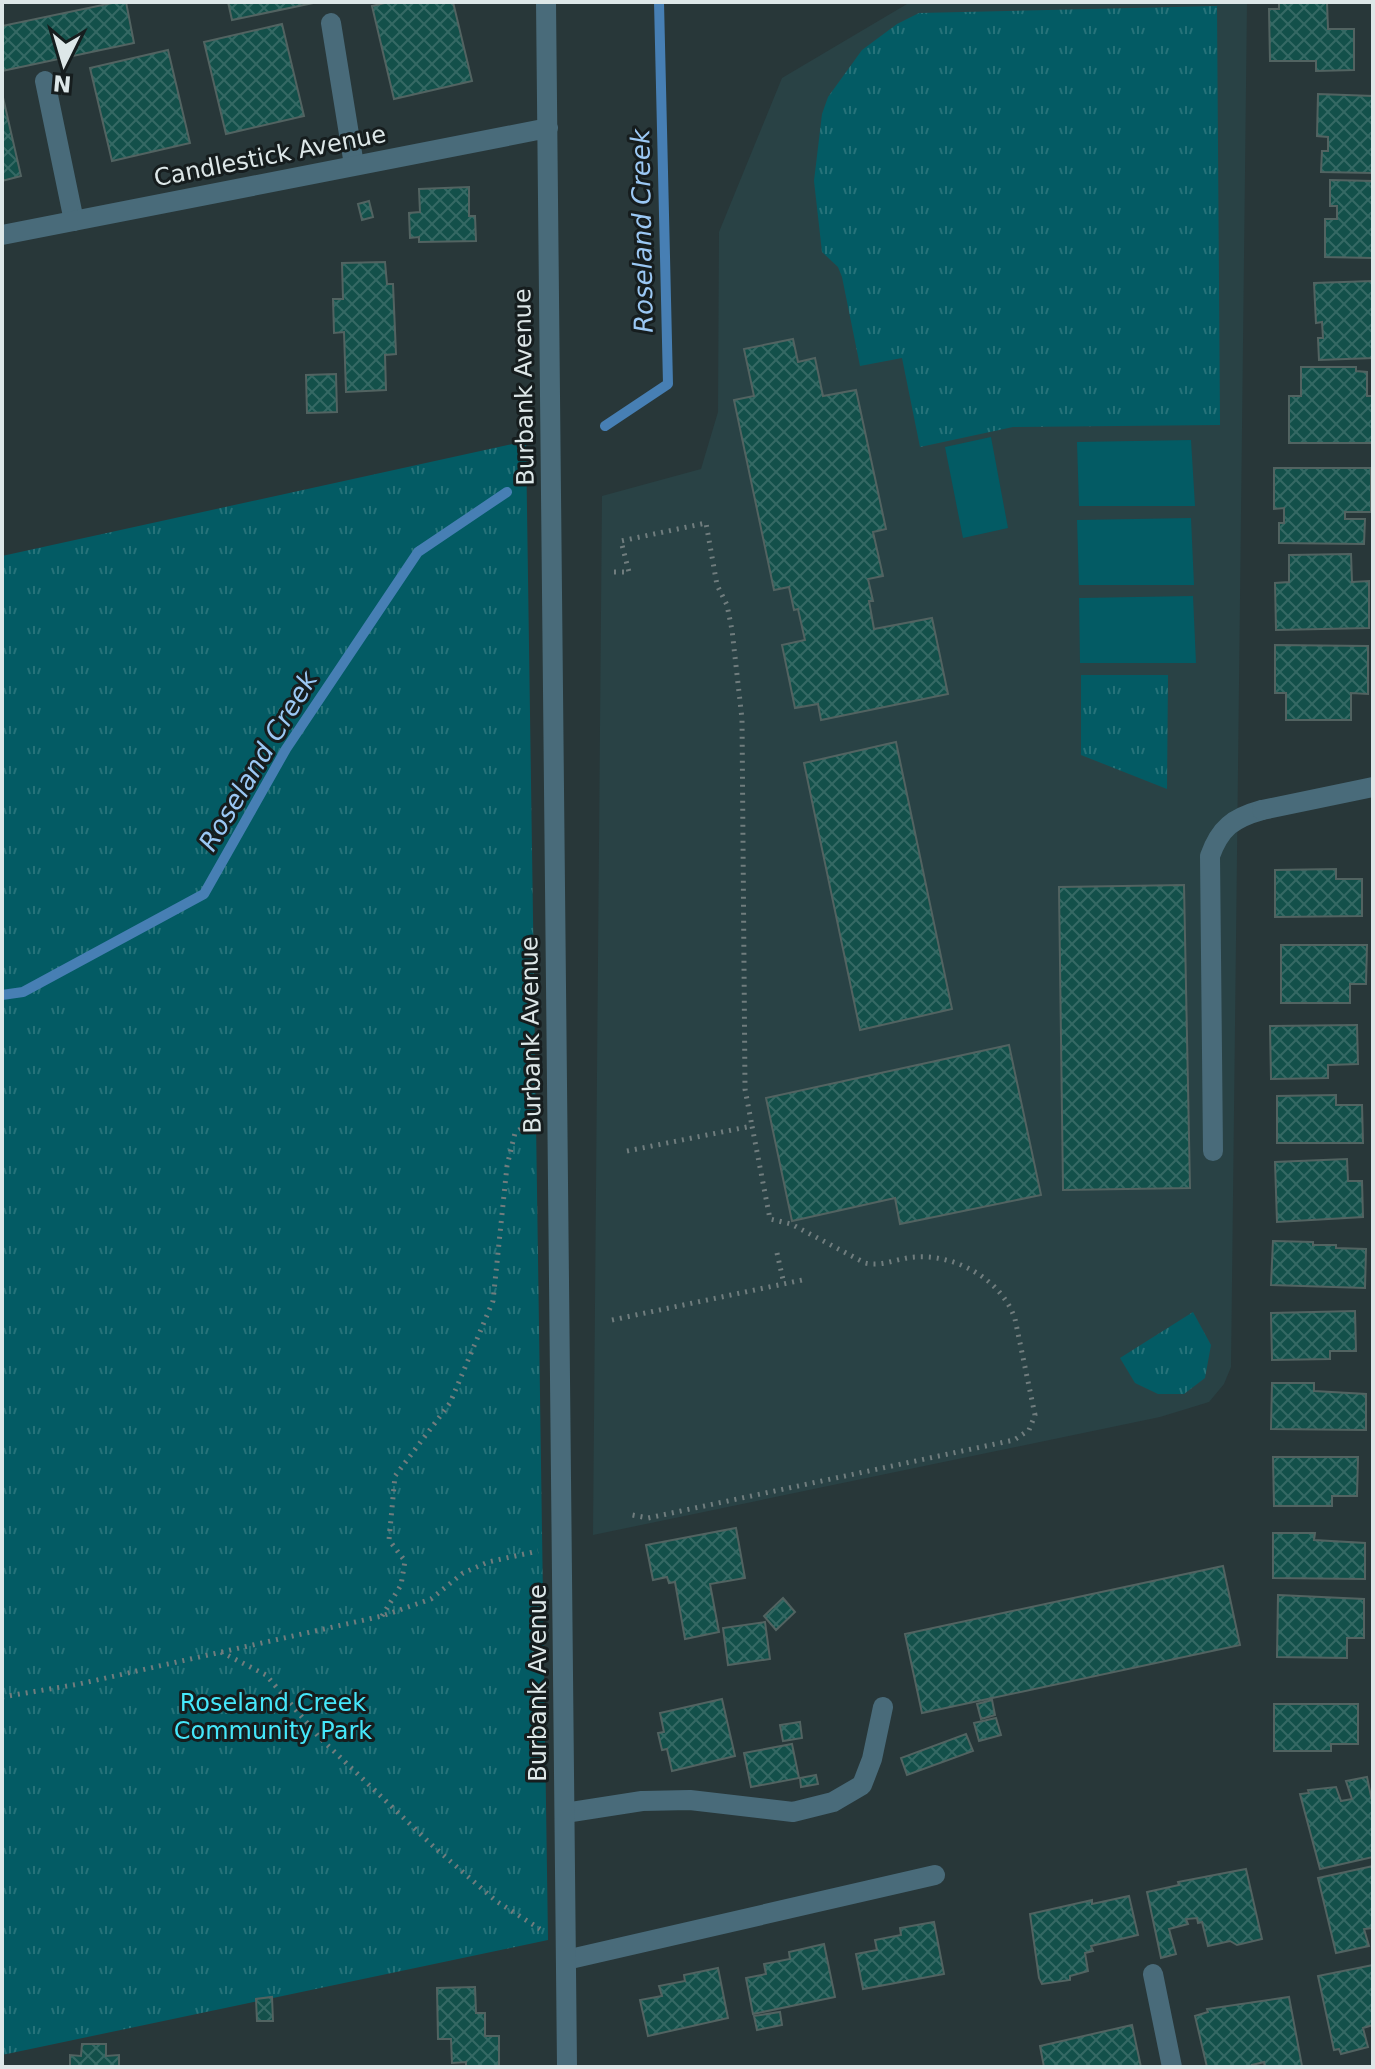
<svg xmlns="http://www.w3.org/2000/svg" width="1375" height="2069" font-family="'DejaVu Sans',sans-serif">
	<defs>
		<pattern id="park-tufts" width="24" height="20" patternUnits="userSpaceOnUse" patternTransform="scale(2)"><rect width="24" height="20" fill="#035b64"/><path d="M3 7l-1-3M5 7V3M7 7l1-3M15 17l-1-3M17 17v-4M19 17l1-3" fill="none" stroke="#27737a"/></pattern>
		<pattern id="building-cross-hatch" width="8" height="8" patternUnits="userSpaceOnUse" patternTransform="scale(2)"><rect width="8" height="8" fill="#13504a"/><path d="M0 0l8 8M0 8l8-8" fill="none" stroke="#356964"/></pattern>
	</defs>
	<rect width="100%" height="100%" fill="#283739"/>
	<path fill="#294245" d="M 954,2 L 1247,2 L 1231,1367 L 1224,1384 L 1209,1402 L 1160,1417 L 593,1535 L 602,496 L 701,469 L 718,412 L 719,232 L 782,78 L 907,4 Z"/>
	<path fill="url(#park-tufts)" d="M 1217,6 L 1220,425 L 1013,427 L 920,447 L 902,358 L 860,366 L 842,277 L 838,267 L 822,252 L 814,181 L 822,114 L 828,97 L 862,50 L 897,24 L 919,13 Z
		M 526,441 L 548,1940 L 2,2055 L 2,556 Z
		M 1081,675 L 1168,675 L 1167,789 L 1081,755 Z
		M 1193,1312 L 1211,1345 L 1205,1378 L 1184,1394 L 1158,1394 L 1135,1383 L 1120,1358 Z"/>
	<path fill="#035b64" d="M 991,437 L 1008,528 L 963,538 L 945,447 Z
		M 1191,440 L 1195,506 L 1079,506 L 1077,442 Z
		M 1191,518 L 1194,585 L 1079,585 L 1077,520 Z
		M 1193,596 L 1196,663 L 1080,663 L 1079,598 Z"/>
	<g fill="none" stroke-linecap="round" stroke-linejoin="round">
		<path stroke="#477fb4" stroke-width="10" d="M 605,426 L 668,384 L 659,2
			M 2,995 L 23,992 L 204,894 L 286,749 L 418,552 L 507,492"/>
	</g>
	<path fill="url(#building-cross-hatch)" stroke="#526361" stroke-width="2" d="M 117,2 L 126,2 L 134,43 L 2,71 L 2,26 Z
		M 228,2 L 318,2 L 232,20 Z
		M 389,2 L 453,2 L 472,81 L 394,99 L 372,6 Z
		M 1279,2 L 1327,2 L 1328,29 L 1354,29 L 1354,70 L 1316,71 L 1316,61 L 1270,61 L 1269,9 L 1279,9 Z
		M 282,24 L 304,116 L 226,134 L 204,42 Z
		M 168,50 L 190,143 L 112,161 L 90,68 Z
		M 2,93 L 21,176 L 2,181 Z
		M 1318,94 L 1373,96 L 1373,173 L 1321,172 L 1322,151 L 1328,151 L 1328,137 L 1317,136 Z
		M 1330,180 L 1373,181 L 1373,258 L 1325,257 L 1325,219 L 1337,219 L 1337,206 L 1330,206 Z
		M 469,187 L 469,216 L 475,216 L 476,241 L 419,242 L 419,237 L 410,238 L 409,213 L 420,212 L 419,189 Z
		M 369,201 L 373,217 L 362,220 L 358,204 Z
		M 385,262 L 387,284 L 393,284 L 396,354 L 385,355 L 386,390 L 346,392 L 344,332 L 334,333 L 333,299 L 343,299 L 342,263 Z
		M 1373,281 L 1373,358 L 1319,360 L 1318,338 L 1323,338 L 1322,322 L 1316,323 L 1314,283 Z
		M 793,339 L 798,362 L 815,358 L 823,396 L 856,390 L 886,529 L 873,532 L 883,576 L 868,579 L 873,601 L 869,601 L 874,629 L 932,618 L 948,694 L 821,720 L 818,704 L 795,708 L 782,645 L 805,640 L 798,609 L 794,610 L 789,587 L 774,590 L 734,400 L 754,396 L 744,349 Z
		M 1301,367 L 1356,367 L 1356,371 L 1367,372 L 1367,396 L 1373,396 L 1373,443 L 1289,443 L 1289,396 L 1301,396 Z
		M 336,374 L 337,412 L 307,413 L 306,375 Z
		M 1274,468 L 1371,468 L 1371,512 L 1345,512 L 1345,519 L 1365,519 L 1364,544 L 1279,543 L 1279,523 L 1284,523 L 1284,508 L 1274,509 Z
		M 1351,554 L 1352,582 L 1369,581 L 1369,628 L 1276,630 L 1275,583 L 1289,582 L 1289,555 Z
		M 1275,645 L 1368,646 L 1368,694 L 1351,693 L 1351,720 L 1286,720 L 1286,693 L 1275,693 Z
		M 896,742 L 952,1009 L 860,1030 L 804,763 Z
		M 1336,869 L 1336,879 L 1362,879 L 1362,916 L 1275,917 L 1275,870 Z
		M 1184,885 L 1190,1188 L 1063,1190 L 1059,887 Z
		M 1281,945 L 1367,945 L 1366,984 L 1350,984 L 1350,1003 L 1281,1003 Z
		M 1357,1025 L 1358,1064 L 1328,1065 L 1328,1078 L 1271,1079 L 1270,1026 Z
		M 1009,1045 L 1041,1195 L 900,1224 L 895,1198 L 792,1221 L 766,1098 Z
		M 1336,1095 L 1336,1105 L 1362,1105 L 1363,1143 L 1277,1143 L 1277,1096 Z
		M 1347,1159 L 1348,1181 L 1362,1181 L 1363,1217 L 1277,1222 L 1275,1162 Z
		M 1273,1241 L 1313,1242 L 1313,1245 L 1336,1245 L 1336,1248 L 1366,1249 L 1365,1288 L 1271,1285 Z
		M 1355,1311 L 1356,1351 L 1330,1351 L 1330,1359 L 1272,1360 L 1271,1313 Z
		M 1272,1383 L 1314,1383 L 1314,1391 L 1366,1394 L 1366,1430 L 1271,1429 Z
		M 1273,1457 L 1358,1457 L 1357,1496 L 1332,1496 L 1332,1506 L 1274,1506 Z
		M 736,1528 L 745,1578 L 710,1584 L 719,1632 L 685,1639 L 675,1582 L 669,1583 L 667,1577 L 653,1580 L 646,1545 Z
		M 1273,1533 L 1315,1533 L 1314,1540 L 1365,1543 L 1365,1579 L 1273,1578 Z
		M 1223,1566 L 1240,1645 L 922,1713 L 905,1634 Z
		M 1278,1595 L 1364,1599 L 1364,1638 L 1347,1638 L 1347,1658 L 1277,1657 Z
		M 783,1598 L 795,1612 L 776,1630 L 764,1616 Z
		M 765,1622 L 770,1659 L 728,1665 L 723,1628 Z
		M 722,1699 L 735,1756 L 672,1771 L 667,1749 L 662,1750 L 658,1733 L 664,1732 L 660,1713 Z
		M 992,1700 L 995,1715 L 981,1719 L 977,1704 Z
		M 1274,1704 L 1358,1704 L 1358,1744 L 1331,1744 L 1331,1751 L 1274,1751 Z
		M 996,1718 L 1001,1735 L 979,1741 L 974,1723 Z
		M 800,1722 L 802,1738 L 783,1741 L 780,1725 Z
		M 966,1734 L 973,1751 L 907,1775 L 901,1758 Z
		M 792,1744 L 799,1778 L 751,1787 L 744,1753 Z
		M 816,1775 L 818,1784 L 801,1787 L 800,1778 Z
		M 1367,1777 L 1373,1806 L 1373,1857 L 1320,1869 L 1300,1794 L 1309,1793 L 1308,1790 L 1336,1787 L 1341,1801 L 1352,1799 L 1346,1781 Z
		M 1373,1866 L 1373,1928 L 1364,1929 L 1369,1946 L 1336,1953 L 1318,1878 Z
		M 1246,1869 L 1262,1939 L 1237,1945 L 1230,1941 L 1208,1946 L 1202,1922 L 1198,1923 L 1197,1918 L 1186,1919 L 1188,1924 L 1169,1929 L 1176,1954 L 1161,1958 L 1147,1892 L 1179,1885 L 1178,1882 Z
		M 1129,1896 L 1138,1935 L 1091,1946 L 1093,1951 L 1085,1953 L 1088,1971 L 1070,1976 L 1070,1980 L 1042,1984 L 1039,1978 L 1030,1914 L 1092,1900 L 1092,1904 Z
		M 934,1922 L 944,1974 L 863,1989 L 856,1954 L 877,1950 L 875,1940 L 901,1935 L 900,1928 Z
		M 824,1944 L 835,1997 L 753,2014 L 746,1978 L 766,1974 L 764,1964 L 790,1959 L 789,1952 Z
		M 1373,1965 L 1373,2025 L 1363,2028 L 1368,2047 L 1341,2054 L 1339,2049 L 1334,2050 L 1318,1976 Z
		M 718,1968 L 728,2018 L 648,2036 L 640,2000 L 662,1996 L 659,1986 L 685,1981 L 684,1975 Z
		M 475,1987 L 476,2013 L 485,2013 L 485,2036 L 499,2036 L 499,2067 L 466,2067 L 466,2062 L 452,2063 L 451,2039 L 438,2039 L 437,1988 Z
		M 272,1997 L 273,2021 L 257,2021 L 256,1999 Z
		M 1289,1997 L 1302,2066 L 1265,2067 L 1264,2062 L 1252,2065 L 1253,2067 L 1207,2067 L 1195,2016 L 1208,2012 L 1207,2009 Z
		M 780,2012 L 782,2025 L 757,2030 L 754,2016 Z
		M 1132,2025 L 1141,2067 L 1044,2067 L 1040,2046 Z
		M 82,2044 L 106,2044 L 106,2056 L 119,2055 L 119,2067 L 70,2067 L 70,2055 L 81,2056 Z"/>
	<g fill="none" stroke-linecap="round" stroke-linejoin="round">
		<path stroke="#707d7e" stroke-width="5" stroke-dasharray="2 6" stroke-linecap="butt" d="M 614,572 L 629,572 L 621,541 L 706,523 L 717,585 L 727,605 L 732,630 L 742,719 L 745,1089 L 752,1126
			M 627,1151 L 752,1126 L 770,1219 L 791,1224 L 865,1263 C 882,1267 898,1258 915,1257 C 956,1254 1002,1280 1015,1319 L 1035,1415 L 1029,1430 L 1014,1440 L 648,1518 L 627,1514
			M 777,1253 L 784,1284
			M 612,1320 L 807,1279
			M 382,1616 L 401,1585 L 405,1561 L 389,1540 L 395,1476 L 450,1403 L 493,1301 L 507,1166 L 515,1133 L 530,1122
			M 221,1652 L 266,1675 L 319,1737 L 434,1847 L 496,1901 L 540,1929
			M 2,1697 L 79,1684 L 382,1616 L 431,1599 L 463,1573 L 488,1562 L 538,1551"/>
		<path stroke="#496b7a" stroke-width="20" d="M 331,23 L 354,165
			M 45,81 L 74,221
			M 1213,1151 L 1210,856 C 1220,828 1233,818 1262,810
			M 565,1813 L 642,1801 L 690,1800 L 793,1812 L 833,1802 L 862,1785 L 872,1759 L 883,1707
			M 566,1960 L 935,1875
			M 1153,1974 L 1172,2067"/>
		<path stroke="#496b7a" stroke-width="20" d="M 546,2 L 567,2067
			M 2,235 L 548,128
			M 1262,810 L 1373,787"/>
	</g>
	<g text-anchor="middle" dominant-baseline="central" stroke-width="6" stroke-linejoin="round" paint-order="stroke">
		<g font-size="24" fill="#dde7e8" stroke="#161d1e">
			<text transform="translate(270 156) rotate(-11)">Candlestick Avenue</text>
			<text transform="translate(524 387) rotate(-91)">Burbank Avenue</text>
			<text transform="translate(531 1035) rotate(-91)">Burbank Avenue</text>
			<text transform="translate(538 1683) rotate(-90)">Burbank Avenue</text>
		</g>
		<g font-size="24" fill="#45e7fa" stroke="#161d1e">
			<text x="273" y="1703">Roseland Creek<tspan x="273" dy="28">Community Park</tspan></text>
		</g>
		<g font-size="26" font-style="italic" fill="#9bc8f4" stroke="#161d1e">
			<text transform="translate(642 231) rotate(-91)">Roseland Creek</text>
			<text transform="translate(258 761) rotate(-59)">Roseland Creek</text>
		</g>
	</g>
	<rect width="1375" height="2069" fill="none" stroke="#dde7e8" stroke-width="8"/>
	<g transform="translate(64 64) rotate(185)" stroke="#161d1e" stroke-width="6" paint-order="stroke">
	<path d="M0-6L14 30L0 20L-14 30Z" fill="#dde7e8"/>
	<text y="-12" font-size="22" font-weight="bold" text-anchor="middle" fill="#dde7e8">N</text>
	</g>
</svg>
